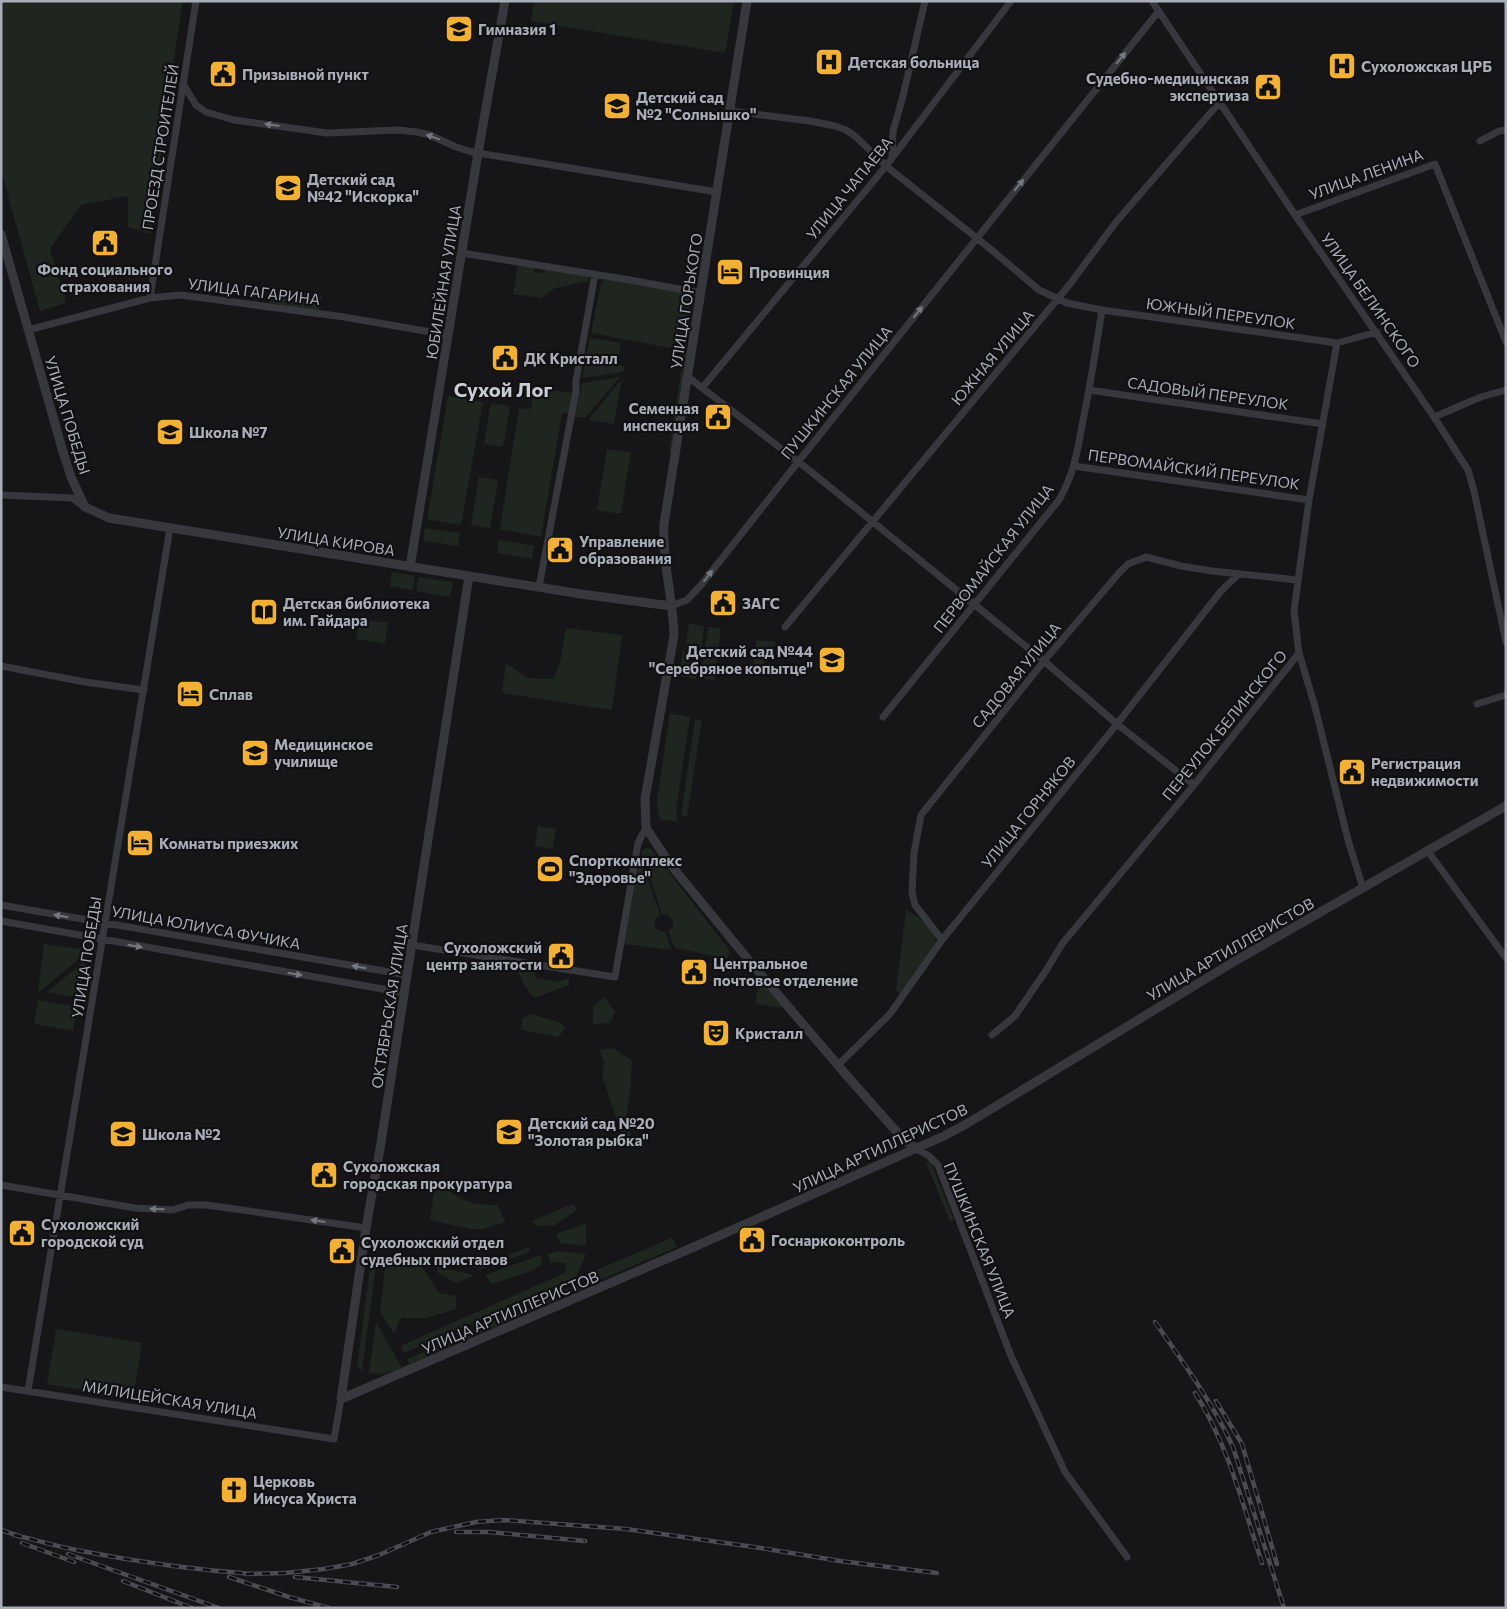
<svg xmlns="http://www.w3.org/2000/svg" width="1507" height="1609" font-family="Commissioner,sans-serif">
	<rect width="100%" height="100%" fill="#161618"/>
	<path fill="#1e261f" d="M 1,1 L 183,1 L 170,84 L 151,234 L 128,227 L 128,196 L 81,205 L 50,249 L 66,303 L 40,311 L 1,170 Z
		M 534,1 L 734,1 L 725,53 L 531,21 Z
		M 518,265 L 534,268 L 535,272 L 543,273 L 546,270 L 590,276 L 588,281 L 555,288 L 541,298 L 513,294 Z
		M 607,279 L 691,293 L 681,350 L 591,333 L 601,284 L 603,281 Z
		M 282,289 L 322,295 L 319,312 L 269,303 L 269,299 L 280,301 Z
		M 590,338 L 621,343 L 618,361 L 586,355 Z
		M 684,351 L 689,352 L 674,451 L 671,452 L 669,451 Z
		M 586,360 L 625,366 L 623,372 L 582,378 Z
		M 620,377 L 585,418 L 574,417 L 582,383 Z
		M 622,379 L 614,424 L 588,420 Z
		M 552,390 L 572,393 L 569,414 L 562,413 L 541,537 L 500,529 L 519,408 L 531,409 L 533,394 Z
		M 448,396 L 483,402 L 461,525 L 427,519 Z
		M 491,403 L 510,406 L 503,447 L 484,444 Z
		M 607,449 L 631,452 L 621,514 L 597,510 Z
		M 479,477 L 498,480 L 490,528 L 471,525 Z
		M 425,528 L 460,533 L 458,546 L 423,541 Z
		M 499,540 L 534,546 L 532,559 L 497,553 Z
		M 392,572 L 415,576 L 412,590 L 390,586 Z
		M 419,577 L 453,582 L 450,597 L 416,591 Z
		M 359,619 L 388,623 L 385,643 L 356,639 Z
		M 689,623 L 704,626 L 699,666 L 686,643 Z
		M 708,627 L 721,629 L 714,680 L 701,678 Z
		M 566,628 L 622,635 L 612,710 L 502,693 L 506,663 L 528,678 L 554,679 L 561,657 Z
		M 757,640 L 776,642 L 758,675 L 751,675 Z
		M 683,650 L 697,674 L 696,679 L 679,676 Z
		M 670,713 L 690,717 L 676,810 L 677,822 L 659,819 L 657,800 Z
		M 695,719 L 702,720 L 687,817 L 682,816 L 682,808 Z
		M 538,826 L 556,829 L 553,849 L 535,846 Z
		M 646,848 L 651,849 L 730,951 L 727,959 L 675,948 L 668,931 L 673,927 L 673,921 L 668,915 L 662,914 L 641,851 Z
		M 639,856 L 660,914 L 655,920 L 654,926 L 659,931 L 665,932 L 672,950 L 623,944 Z
		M 906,910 C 916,915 932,927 935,938 C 936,941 935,944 935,947 L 901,995 L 896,991 Z
		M 44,944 L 87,950 L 86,953 L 39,992 L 38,991 Z
		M 86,960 L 79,998 L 47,992 Z
		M 533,966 L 536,978 L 558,982 L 569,978 L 569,985 L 534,998 L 525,986 L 517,970 Z
		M 758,979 L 784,1008 L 756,1004 Z
		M 604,997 L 615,1012 L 610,1023 L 593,1024 L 593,1007 Z
		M 38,1000 L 77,1007 L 73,1031 L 34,1024 Z
		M 531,1014 L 561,1023 L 565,1029 L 558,1037 L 522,1030 L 522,1018 Z
		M 613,1048 L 632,1061 L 630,1092 L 626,1119 L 632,1139 L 625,1144 L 602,1075 L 604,1062 L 600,1050 Z
		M 930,1160 L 954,1220 L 950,1222 L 926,1162 Z
		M 436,1178 C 457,1200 467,1205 498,1205 L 505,1222 L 483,1229 L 470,1229 L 430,1220 Z
		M 573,1204 L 577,1210 L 555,1225 L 537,1226 L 531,1221 Z
		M 586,1224 L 586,1246 L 560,1243 L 556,1234 Z
		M 672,1238 L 677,1247 L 593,1283 L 593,1277 L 596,1270 Z
		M 529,1247 L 530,1252 L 482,1269 L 437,1262 L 436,1255 L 485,1264 Z
		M 557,1251 L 586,1254 L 576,1277 L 404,1353 L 400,1346 L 565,1273 L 566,1263 L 550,1262 L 548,1254 Z
		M 541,1255 L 542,1264 L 532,1271 L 492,1284 L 485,1275 Z
		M 376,1266 L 362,1371 L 357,1367 L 370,1268 Z
		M 385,1267 L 422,1267 L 439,1293 L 456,1296 L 456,1309 L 426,1318 L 401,1318 L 394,1334 L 380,1312 Z
		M 437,1267 L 475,1275 L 456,1283 L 438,1273 Z
		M 581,1283 L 582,1289 L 410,1364 L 407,1359 Z
		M 376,1322 L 402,1368 L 384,1374 L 369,1373 Z
		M 56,1329 L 142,1343 L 133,1398 L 47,1384 Z"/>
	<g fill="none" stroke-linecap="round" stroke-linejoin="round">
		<path stroke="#37383d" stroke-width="7" d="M 1152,1 L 1295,215 L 1434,417 L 1468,470 L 1474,491 L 1506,642
			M 183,84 L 196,105 L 206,112 L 234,120 L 327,133 L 398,130 L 417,132 L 430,135 L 456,147 L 472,152 L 717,192
			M 730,111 L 810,121 L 835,126 L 846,130 L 855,136 L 886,166 L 988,247 L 1039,290 L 1067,303 L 1102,310 L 1337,343 L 1377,332
			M 1480,141 L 1499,131 L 1506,130
			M 892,157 L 893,131 L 903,96 L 925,1
			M 1295,215 L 1435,164 L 1506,342
			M 462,253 L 630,280 L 701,293
			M 150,298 L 196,1
			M 28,330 L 150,298 L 181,295 L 344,317 L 448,335
			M 1337,343 L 1309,500 L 1294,611 L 1299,653 L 1314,703 L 1348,840 L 1363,888
			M 688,377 L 809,470 L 1044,661 L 1117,724 L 1194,785
			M 702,388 L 886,166 L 1011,1
			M 1089,390 L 1323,424
			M 1434,417 L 1481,397 L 1506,390
			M 1074,466 L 1309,500
			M 1,495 L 72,498 L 85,507
			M 539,587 L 576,391 L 576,381 L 595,274
			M 671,606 L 687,600 L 701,585 L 798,462 L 1158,12
			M 785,627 L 1070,284 L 1116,222 L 1219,103
			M 1,666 L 85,682 L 144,690
			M 1477,704 L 1506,695
			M 883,717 L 1059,500 C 1074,474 1078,449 1083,420 C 1091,383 1096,347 1102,310
			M 1427,850 L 1506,958
			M 1,905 L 407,975
			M 1,921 L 405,993
			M 942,940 L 915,905 L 912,892 L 914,853 L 921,815 L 1044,661 L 1119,573 L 1128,564 L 1146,557 L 1181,566 L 1212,571 L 1297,580
			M 412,945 L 615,977 L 638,843 L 646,828
			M 992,1035 L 1015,1016 L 1047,969 L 1062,944 L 1194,785 L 1299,653
			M 838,1065 L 890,1014 L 942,940 L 1117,724 L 1221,591 L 1239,574
			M 917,1149 L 929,1156 L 938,1165 L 1011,1356 L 1065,1472 L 1127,1557
			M 1,1185 L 135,1208 L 173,1210 L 188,1205 L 207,1205 L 366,1228
			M 1,1387 L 334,1439 L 341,1399
			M 28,1391 L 170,528"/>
		<path stroke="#37383d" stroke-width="9" d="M 747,1 L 664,524 C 662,562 673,598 674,635 L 645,799 L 646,828 L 670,864 L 751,963 L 848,1077 L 903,1139 L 917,1149
			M 1,234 L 63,452 L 71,477 L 85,507 L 109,518 L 581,594 L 671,606
			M 410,567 L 478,153 L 505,1
			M 341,1399 L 687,1250 L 944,1136 L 968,1123 L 1235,961 L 1506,806
			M 341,1399 L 366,1228 L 380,1149 L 469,576"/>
		<g stroke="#4a4c52" stroke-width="4.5">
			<path id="rail" d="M 1155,1322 C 1183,1362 1212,1402 1233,1447 L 1284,1608
				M 1195,1393 C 1228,1444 1243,1506 1262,1563
				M 1216,1401 L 1242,1444 L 1277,1564
				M 1,1530 L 19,1536
				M 456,1532 L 489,1532 L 585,1541
				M 14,1535 C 36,1540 59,1547 81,1551 C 138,1562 196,1570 253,1574
				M 22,1543 L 74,1562
				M 68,1554 L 219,1608
				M 246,1574 L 285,1573 L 324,1569 L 352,1564 L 379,1555 L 431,1532 L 476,1522 L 503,1520 L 626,1529 L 761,1548 L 840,1561 L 937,1573
				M 229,1577 L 289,1597 L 329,1608
				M 295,1577 L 397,1587
				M 123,1581 L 192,1608"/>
		</g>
		<use href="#rail" stroke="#111113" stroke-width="2.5" stroke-dasharray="8" stroke-linecap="butt"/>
	</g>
	<defs><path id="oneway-solid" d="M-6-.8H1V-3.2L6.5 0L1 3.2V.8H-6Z" transform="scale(1.25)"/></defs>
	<g fill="#757881">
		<use href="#oneway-solid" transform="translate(1121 58) rotate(-51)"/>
		<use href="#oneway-solid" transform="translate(272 125) rotate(-172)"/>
		<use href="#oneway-solid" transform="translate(433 137) rotate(-160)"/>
		<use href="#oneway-solid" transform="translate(1019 185) rotate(-51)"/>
		<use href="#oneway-solid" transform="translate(918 312) rotate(-51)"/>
		<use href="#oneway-solid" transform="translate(708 576) rotate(-53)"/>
		<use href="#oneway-solid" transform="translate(61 916) rotate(-170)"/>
		<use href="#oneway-solid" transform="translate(135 946) rotate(10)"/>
		<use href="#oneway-solid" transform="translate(359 967) rotate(-170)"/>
		<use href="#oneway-solid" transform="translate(295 974) rotate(10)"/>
		<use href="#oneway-solid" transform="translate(157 1209) rotate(-178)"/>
		<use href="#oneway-solid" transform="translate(318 1221) rotate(-172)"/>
	</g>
	<defs>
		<g id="school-square" transform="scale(1.4375)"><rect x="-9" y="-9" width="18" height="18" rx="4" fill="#f2b134" stroke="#111113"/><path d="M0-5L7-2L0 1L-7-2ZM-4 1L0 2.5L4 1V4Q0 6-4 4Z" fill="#111"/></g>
		<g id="hospital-square" transform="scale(1.4375)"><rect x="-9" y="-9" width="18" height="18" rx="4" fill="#f2b134" stroke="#111113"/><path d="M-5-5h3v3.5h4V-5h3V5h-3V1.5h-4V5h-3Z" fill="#111"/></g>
		<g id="civic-square" transform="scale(1.4375)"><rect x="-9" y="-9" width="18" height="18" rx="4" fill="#f2b134" stroke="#111113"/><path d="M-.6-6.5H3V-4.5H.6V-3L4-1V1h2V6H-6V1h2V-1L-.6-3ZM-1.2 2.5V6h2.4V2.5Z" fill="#111"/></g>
		<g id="hotel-square" transform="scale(1.4375)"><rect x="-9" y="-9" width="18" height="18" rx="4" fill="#f2b134" stroke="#111113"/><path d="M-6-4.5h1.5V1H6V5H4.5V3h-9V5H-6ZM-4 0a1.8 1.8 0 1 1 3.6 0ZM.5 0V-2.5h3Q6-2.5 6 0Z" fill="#111"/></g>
		<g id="library-square" transform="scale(1.4375)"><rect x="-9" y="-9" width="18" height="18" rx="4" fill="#f2b134" stroke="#111113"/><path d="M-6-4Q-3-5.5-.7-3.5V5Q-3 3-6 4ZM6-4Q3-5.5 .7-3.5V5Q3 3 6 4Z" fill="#111"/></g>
		<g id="university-square" transform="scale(1.4375)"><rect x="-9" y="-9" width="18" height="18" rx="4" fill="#f2b134" stroke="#111113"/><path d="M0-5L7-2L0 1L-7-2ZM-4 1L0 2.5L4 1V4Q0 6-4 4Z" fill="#111"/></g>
		<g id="stadium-square" transform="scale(1.4375)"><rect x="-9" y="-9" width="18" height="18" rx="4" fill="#f2b134" stroke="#111113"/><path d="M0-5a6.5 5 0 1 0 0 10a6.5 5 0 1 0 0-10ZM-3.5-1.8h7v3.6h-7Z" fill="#111"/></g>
		<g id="theatre-square" transform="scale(1.4375)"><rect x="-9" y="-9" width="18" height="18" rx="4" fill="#f2b134" stroke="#111113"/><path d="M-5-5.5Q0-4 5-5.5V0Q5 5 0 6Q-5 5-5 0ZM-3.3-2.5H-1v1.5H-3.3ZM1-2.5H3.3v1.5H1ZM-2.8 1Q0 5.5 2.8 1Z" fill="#111"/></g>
		<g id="church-square" transform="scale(1.4375)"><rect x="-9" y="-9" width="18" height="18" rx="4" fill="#f2b134" stroke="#111113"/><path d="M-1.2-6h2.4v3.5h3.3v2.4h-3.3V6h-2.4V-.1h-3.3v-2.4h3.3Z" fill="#111"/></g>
	</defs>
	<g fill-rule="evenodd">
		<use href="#school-square" x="459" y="29"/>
		<use href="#hospital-square" x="829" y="62"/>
		<use href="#hospital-square" x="1342" y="66"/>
		<use href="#civic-square" x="223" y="74"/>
		<use href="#civic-square" x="1268" y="87"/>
		<use href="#school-square" x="617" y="106"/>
		<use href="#school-square" x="288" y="188"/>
		<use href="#civic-square" x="105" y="243"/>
		<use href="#hotel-square" x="730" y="272"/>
		<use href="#civic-square" x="505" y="358"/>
		<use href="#civic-square" x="718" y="417"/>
		<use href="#school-square" x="170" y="432"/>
		<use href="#civic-square" x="560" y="550"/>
		<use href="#civic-square" x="723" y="603"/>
		<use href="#library-square" x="264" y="612"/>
		<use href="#school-square" x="832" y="660"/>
		<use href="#hotel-square" x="190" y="694"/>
		<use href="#university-square" x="255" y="753"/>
		<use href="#civic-square" x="1352" y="772"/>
		<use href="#hotel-square" x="140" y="843"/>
		<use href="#stadium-square" x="550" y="869"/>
		<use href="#civic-square" x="561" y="956"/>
		<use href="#civic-square" x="694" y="972"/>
		<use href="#theatre-square" x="716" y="1033"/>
		<use href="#school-square" x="509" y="1132"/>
		<use href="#school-square" x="123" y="1134"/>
		<use href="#civic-square" x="324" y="1175"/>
		<use href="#civic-square" x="22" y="1233"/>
		<use href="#civic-square" x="752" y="1240"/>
		<use href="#civic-square" x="342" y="1251"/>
		<use href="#church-square" x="234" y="1490"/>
	</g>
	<g text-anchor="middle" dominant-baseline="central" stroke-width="4.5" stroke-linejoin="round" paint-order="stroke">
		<g font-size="15" font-weight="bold" fill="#a8adb8" stroke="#111113" text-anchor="start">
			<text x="478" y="29">Гимназия 1</text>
			<text x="848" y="62">Детская больница</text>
			<text x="1361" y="66">Сухоложская ЦРБ</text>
			<text x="242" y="74">Призывной пункт</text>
			<text x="1249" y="78" text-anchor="end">Судебно-медицинская<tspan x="1249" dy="17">экспертиза</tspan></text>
			<text x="636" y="97">Детский сад<tspan x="636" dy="17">№2 "Солнышко"</tspan></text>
			<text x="307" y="179">Детский сад<tspan x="307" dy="17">№42 "Искорка"</tspan></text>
			<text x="105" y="269" text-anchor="middle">Фонд социального<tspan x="105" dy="17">страхования</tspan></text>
			<text x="749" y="272">Провинция</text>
			<text x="524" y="358">ДК Кристалл</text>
			<text x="699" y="408" text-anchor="end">Семенная<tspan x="699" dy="17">инспекция</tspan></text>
			<text x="189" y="432">Школа №7</text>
			<text x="579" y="541">Управление<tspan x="579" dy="17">образования</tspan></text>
			<text x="283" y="603">Детская библиотека<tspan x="283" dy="17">им. Гайдара</tspan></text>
			<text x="742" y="603">ЗАГС</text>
			<text x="813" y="651" text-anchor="end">Детский сад №44<tspan x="813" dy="17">"Серебряное копытце"</tspan></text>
			<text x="209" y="694">Сплав</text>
			<text x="274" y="744">Медицинское<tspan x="274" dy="17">училище</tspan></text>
			<text x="1371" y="763">Регистрация<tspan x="1371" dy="17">недвижимости</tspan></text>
			<text x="159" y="843">Комнаты приезжих</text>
			<text x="569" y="860">Спорткомплекс<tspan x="569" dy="17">"Здоровье"</tspan></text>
			<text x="542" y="947" text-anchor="end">Сухоложский<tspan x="542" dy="17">центр занятости</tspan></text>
			<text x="713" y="963">Центральное<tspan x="713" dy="17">почтовое отделение</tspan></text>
			<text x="735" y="1033">Кристалл</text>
			<text x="528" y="1123">Детский сад №20<tspan x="528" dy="17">"Золотая рыбка"</tspan></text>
			<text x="142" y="1134">Школа №2</text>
			<text x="343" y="1166">Сухоложская<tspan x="343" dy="17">городская прокуратура</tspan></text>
			<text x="41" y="1224">Сухоложский<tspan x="41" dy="17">городской суд</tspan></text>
			<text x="771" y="1240">Госнаркоконтроль</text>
			<text x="361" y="1242">Сухоложский отдел<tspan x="361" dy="17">судебных приставов</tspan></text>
			<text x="253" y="1481">Церковь<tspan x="253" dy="17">Иисуса Христа</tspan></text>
		</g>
		<g font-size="15" fill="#a8adb8" stroke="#111113">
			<text transform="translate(160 147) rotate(-81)">ПРОЕЗД СТРОИТЕЛЕЙ</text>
			<text transform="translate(1366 174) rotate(-20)">УЛИЦА ЛЕНИНА</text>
			<text transform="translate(849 188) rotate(-51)">УЛИЦА ЧАПАЕВА</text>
			<text transform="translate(443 282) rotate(-81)">ЮБИЛЕЙНАЯ УЛИЦА</text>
			<text transform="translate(254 291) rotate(7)">УЛИЦА ГАГАРИНА</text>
			<text transform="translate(1371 300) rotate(55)">УЛИЦА БЕЛИНСКОГО</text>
			<text transform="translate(686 301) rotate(-81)">УЛИЦА ГОРЬКОГО</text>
			<text transform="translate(1221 313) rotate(8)">ЮЖНЫЙ ПЕРЕУЛОК</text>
			<text transform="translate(992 357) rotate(-50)">ЮЖНАЯ УЛИЦА</text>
			<text transform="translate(836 392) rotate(-51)">ПУШКИНСКАЯ УЛИЦА</text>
			<text transform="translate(1208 393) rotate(8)">САДОВЫЙ ПЕРЕУЛОК</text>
			<text transform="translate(68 415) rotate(73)">УЛИЦА ПОБЕДЫ</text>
			<text transform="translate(1194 469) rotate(8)">ПЕРВОМАЙСКИЙ ПЕРЕУЛОК</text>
			<text transform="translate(336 541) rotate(9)">УЛИЦА КИРОВА</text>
			<text transform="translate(993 558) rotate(-52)">ПЕРВОМАЙСКАЯ УЛИЦА</text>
			<text transform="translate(1016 675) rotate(-51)">САДОВАЯ УЛИЦА</text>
			<text transform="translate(1224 725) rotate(-51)">ПЕРЕУЛОК БЕЛИНСКОГО</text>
			<text transform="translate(1028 812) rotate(-51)">УЛИЦА ГОРНЯКОВ</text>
			<text transform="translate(206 927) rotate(10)">УЛИЦА ЮЛИУСА ФУЧИКА</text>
			<text transform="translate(1230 949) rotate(-30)">УЛИЦА АРТИЛЛЕРИСТОВ</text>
			<text transform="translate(86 957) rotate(-81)">УЛИЦА ПОБЕДЫ</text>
			<text transform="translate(389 1006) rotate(-81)">ОКТЯБРЬСКАЯ УЛИЦА</text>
			<text transform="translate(880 1148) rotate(-25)">УЛИЦА АРТИЛЛЕРИСТОВ</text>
			<text transform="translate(980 1240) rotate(68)">ПУШКИНСКАЯ УЛИЦА</text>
			<text transform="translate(510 1312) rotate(-23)">УЛИЦА АРТИЛЛЕРИСТОВ</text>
			<text transform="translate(170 1399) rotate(9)">МИЛИЦЕЙСКАЯ УЛИЦА</text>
		</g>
		<g font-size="20" font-weight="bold" fill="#c9ccd4" stroke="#111113">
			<text x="503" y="389">Сухой Лог</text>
		</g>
	</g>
	<rect width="1507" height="1609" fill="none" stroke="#a8adb8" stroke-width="5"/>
</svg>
